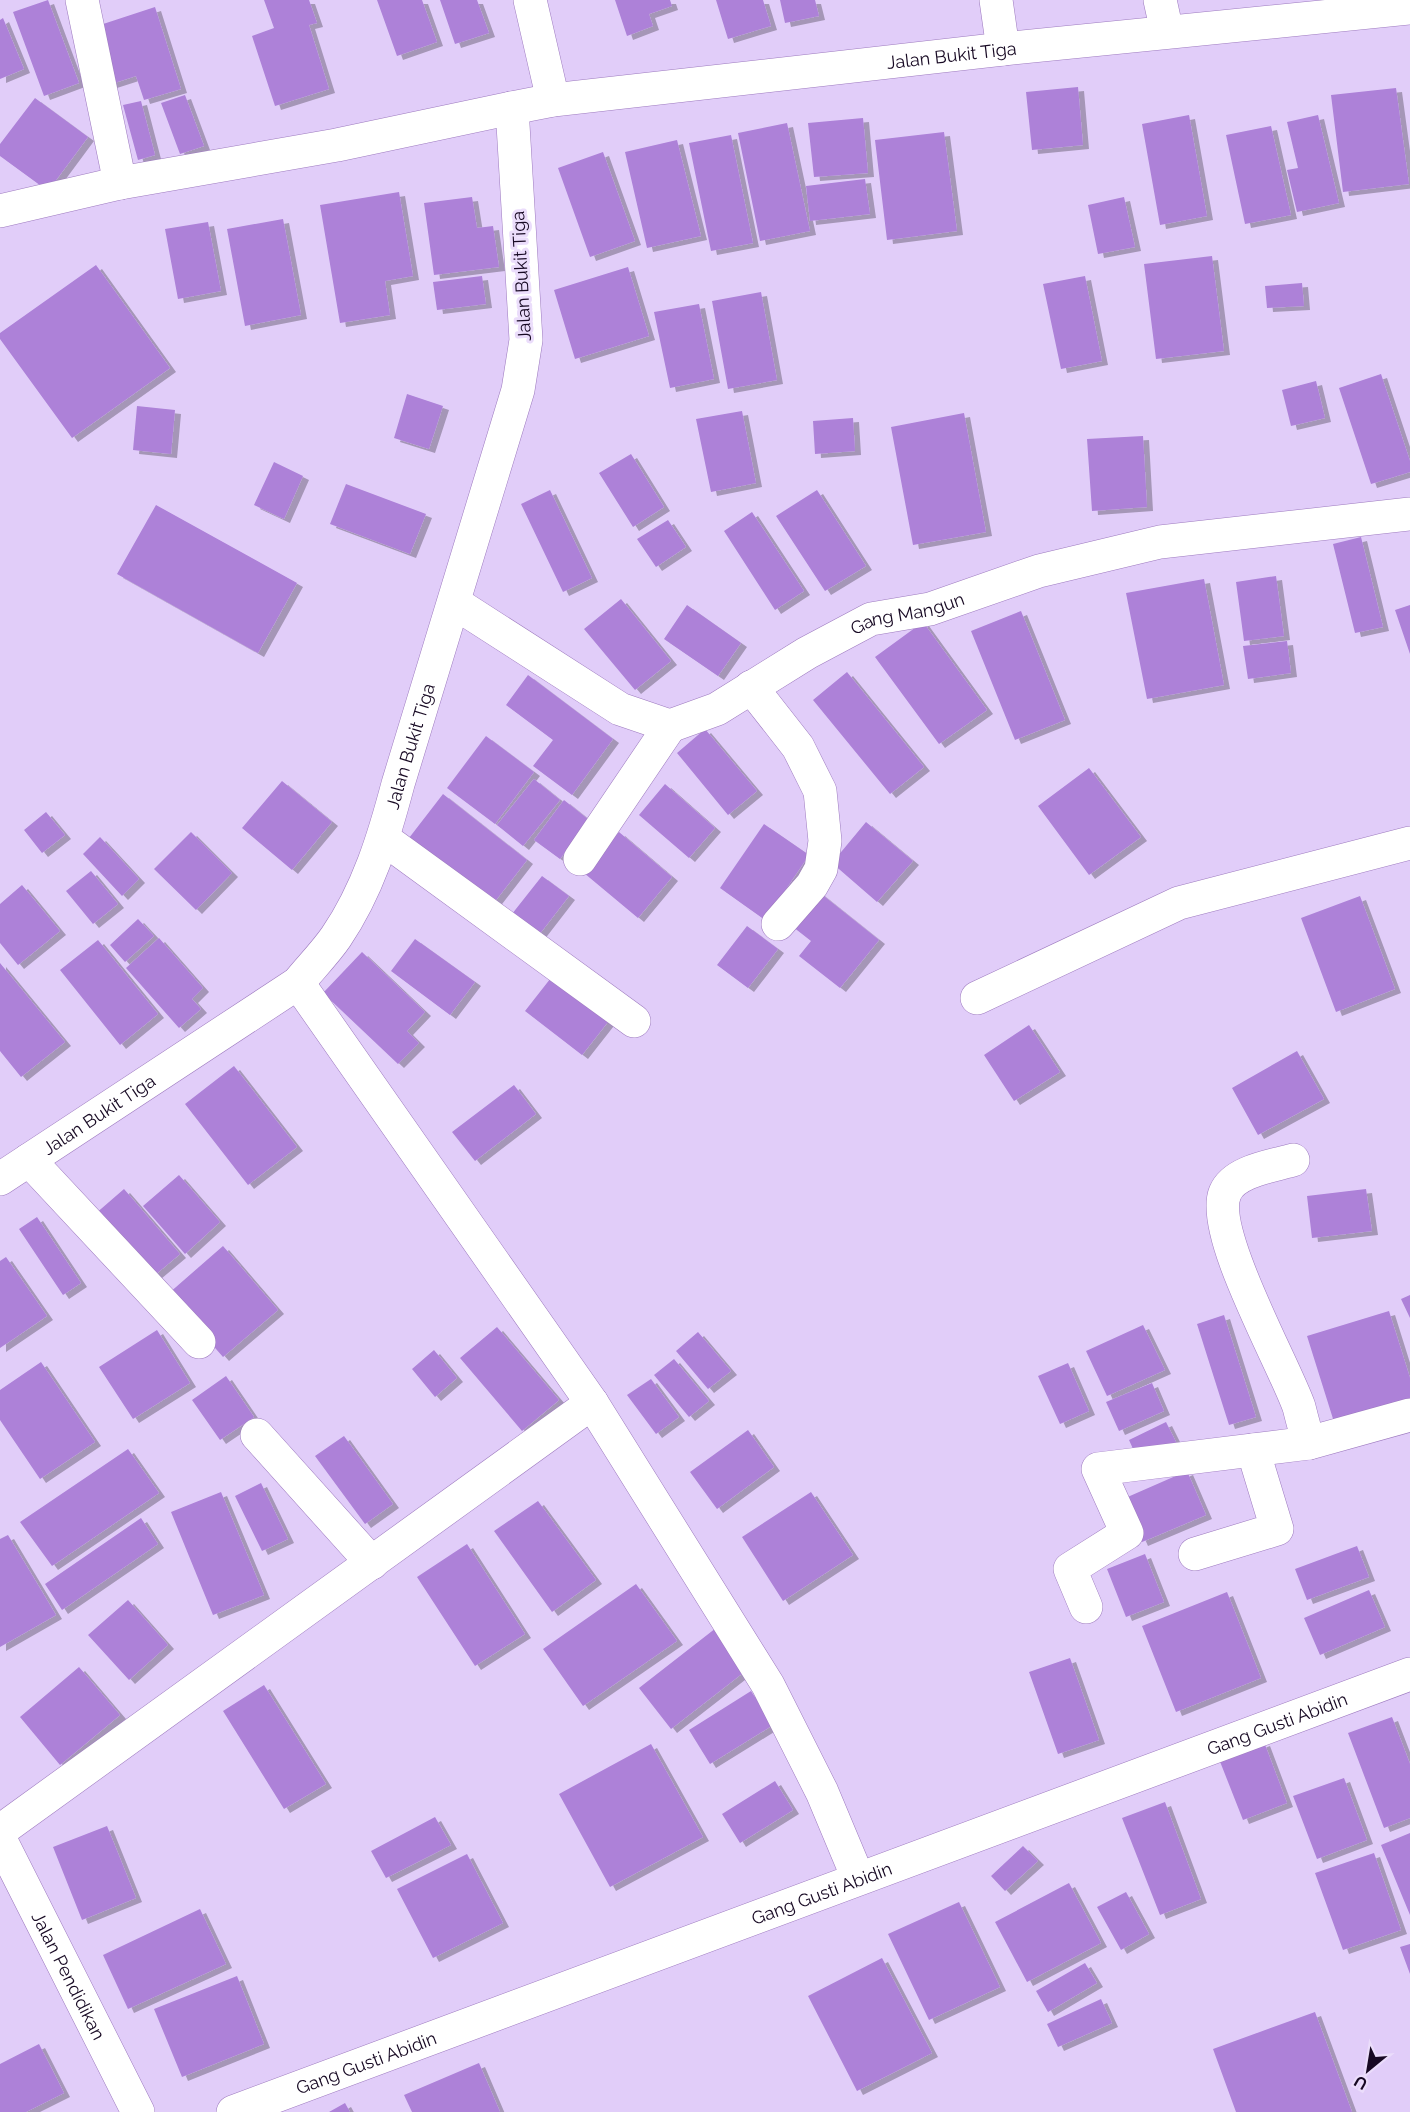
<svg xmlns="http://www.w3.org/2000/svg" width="1410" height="2112" font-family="Raleway,sans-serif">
	<defs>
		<filter id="shadow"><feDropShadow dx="6" dy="4" stdDeviation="0" flood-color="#0004"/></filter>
	</defs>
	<rect width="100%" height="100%" fill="#e1cdf9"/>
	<path fill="#ad81d8" filter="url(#shadow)" d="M 48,0 L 79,83 L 44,96 L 13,12 Z
		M 264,0 L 309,0 L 317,23 L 309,25 L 329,89 L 275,106 L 252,36 L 274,28 Z
		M 377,0 L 422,0 L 437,42 L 397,56 Z
		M 440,0 L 477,0 L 489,33 L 455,44 Z
		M 615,0 L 670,0 L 672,6 L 649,14 L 653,26 L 627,36 Z
		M 716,0 L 763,0 L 771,26 L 728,39 Z
		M 780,0 L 815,0 L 819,16 L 785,23 Z
		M 155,7 L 181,89 L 144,100 L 136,76 L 111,84 L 94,27 Z
		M 3,18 L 24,69 L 0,79 L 0,20 Z
		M 1078,87 L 1083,145 L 1032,150 L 1026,92 Z
		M 1396,88 L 1409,184 L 1343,192 L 1331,95 Z
		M 185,95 L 204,146 L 180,154 L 161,103 Z
		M 35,98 L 88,137 L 48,191 L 0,156 L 0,144 Z
		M 141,101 L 155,155 L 138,160 L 123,105 Z
		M 1189,115 L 1207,216 L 1160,225 L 1142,124 Z
		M 1318,115 L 1339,203 L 1297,212 L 1287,170 L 1298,168 L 1287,122 Z
		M 863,118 L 868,173 L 814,177 L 808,123 Z
		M 787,123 L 810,231 L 760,241 L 738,133 Z
		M 1271,126 L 1291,215 L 1245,224 L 1226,135 Z
		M 944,132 L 957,231 L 887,240 L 875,140 Z
		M 731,135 L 753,243 L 711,251 L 689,143 Z
		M 677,140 L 701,236 L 647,248 L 625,152 Z
		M 603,152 L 635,241 L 590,257 L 558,168 Z
		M 865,179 L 870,214 L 810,221 L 806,186 Z
		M 399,192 L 413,276 L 385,281 L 390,315 L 340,323 L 320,205 Z
		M 472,197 L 477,228 L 493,226 L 499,267 L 434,275 L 424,203 Z
		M 1124,197 L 1135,247 L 1098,254 L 1088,205 Z
		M 283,219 L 301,315 L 245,326 L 227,229 Z
		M 208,222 L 221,291 L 178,299 L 165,229 Z
		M 1212,256 L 1224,351 L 1156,359 L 1144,264 Z
		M 96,265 L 170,368 L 72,438 L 0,339 L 0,333 Z
		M 628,267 L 649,336 L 575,359 L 554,290 Z
		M 482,276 L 486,304 L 437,310 L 433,282 Z
		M 1085,276 L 1102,361 L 1061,369 L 1043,284 Z
		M 1302,283 L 1304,306 L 1267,308 L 1265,286 Z
		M 761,292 L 777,380 L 728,389 L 712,301 Z
		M 699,304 L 714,379 L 670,388 L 654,312 Z
		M 1381,374 L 1410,461 L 1410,472 L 1371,484 L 1339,388 Z
		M 1316,381 L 1325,418 L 1291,426 L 1282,390 Z
		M 407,394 L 443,406 L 429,449 L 394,438 Z
		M 137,406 L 175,410 L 171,454 L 133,450 Z
		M 742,411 L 756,483 L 711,492 L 696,419 Z
		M 964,413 L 986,532 L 913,545 L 891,427 Z
		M 853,418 L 855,451 L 815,454 L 813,421 Z
		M 1143,436 L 1147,507 L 1092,511 L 1087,439 Z
		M 631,454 L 664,507 L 633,527 L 599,473 Z
		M 274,462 L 303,476 L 284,519 L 254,505 Z
		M 346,484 L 426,514 L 410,554 L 330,524 Z
		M 550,490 L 592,578 L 563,592 L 521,504 Z
		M 817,490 L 866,566 L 825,591 L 776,516 Z
		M 156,505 L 297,583 L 258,653 L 117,574 Z
		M 752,512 L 804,591 L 775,610 L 724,531 Z
		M 668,520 L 686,547 L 656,567 L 637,539 Z
		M 1361,537 L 1383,627 L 1355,633 L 1333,544 Z
		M 1276,576 L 1284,636 L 1244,641 L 1236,582 Z
		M 1204,579 L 1224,685 L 1147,699 L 1126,593 Z
		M 621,599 L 671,661 L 635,690 L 584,629 Z
		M 687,605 L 741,643 L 718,676 L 664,639 Z
		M 1410,605 L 1410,654 L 1395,610 Z
		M 1021,611 L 1065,720 L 1015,740 L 971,631 Z
		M 923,622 L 987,710 L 939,744 L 875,657 Z
		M 1287,641 L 1291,673 L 1248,679 L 1243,646 Z
		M 847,672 L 924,767 L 890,794 L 813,700 Z
		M 528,675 L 613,739 L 572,795 L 533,766 L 553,740 L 506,705 Z
		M 705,729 L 757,791 L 728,815 L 677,753 Z
		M 486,736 L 534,772 L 495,824 L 447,788 Z
		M 1089,768 L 1141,837 L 1089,875 L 1038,806 Z
		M 534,779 L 560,800 L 523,846 L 497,825 Z
		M 282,781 L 332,822 L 292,870 L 242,828 Z
		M 665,784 L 715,828 L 689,858 L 639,815 Z
		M 443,794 L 527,860 L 493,904 L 409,838 Z
		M 564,800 L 589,820 L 560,859 L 534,840 Z
		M 46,812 L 65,835 L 42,853 L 24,830 Z
		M 866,822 L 913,861 L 877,902 L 832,863 Z
		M 764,824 L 809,855 L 765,920 L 720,888 Z
		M 191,832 L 232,873 L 196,910 L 154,869 Z
		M 619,832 L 672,877 L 638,918 L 584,873 Z
		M 100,837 L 139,879 L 122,896 L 83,854 Z
		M 91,871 L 118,904 L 93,924 L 66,891 Z
		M 542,876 L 569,896 L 535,940 L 508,919 Z
		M 22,885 L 60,931 L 18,965 L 0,943 L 0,904 Z
		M 815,889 L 879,940 L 840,988 L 799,956 L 811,941 L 788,923 Z
		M 1360,896 L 1395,989 L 1336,1012 L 1301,918 Z
		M 138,919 L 154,936 L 125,962 L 110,945 Z
		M 747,926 L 778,949 L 748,988 L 717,965 Z
		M 159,938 L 203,988 L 192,999 L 201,1009 L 179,1028 L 126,968 Z
		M 415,939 L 475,982 L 450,1015 L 391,971 Z
		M 98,940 L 158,1014 L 120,1045 L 60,970 Z
		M 362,952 L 425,1012 L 407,1031 L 419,1043 L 398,1064 L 323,993 Z
		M 0,963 L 65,1042 L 21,1077 L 0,1051 Z
		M 554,974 L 611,1018 L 582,1055 L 525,1011 Z
		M 1029,1025 L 1060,1072 L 1014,1101 L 984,1055 Z
		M 1297,1051 L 1324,1099 L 1258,1135 L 1232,1088 Z
		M 234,1066 L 297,1147 L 248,1185 L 185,1104 Z
		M 514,1085 L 536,1114 L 475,1161 L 452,1132 Z
		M 179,1175 L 220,1222 L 185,1254 L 143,1206 Z
		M 124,1189 L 180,1254 L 149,1280 L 94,1215 Z
		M 1366,1189 L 1372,1231 L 1312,1238 L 1307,1196 Z
		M 37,1217 L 81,1283 L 63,1295 L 19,1229 Z
		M 223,1246 L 278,1310 L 223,1357 L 168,1294 Z
		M 6,1257 L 47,1316 L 0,1348 L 0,1261 Z
		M 1410,1295 L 1410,1318 L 1401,1299 Z
		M 1389,1311 L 1410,1378 L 1410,1399 L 1334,1422 L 1307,1336 Z
		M 1224,1315 L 1256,1417 L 1229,1425 L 1197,1324 Z
		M 1143,1325 L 1165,1370 L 1107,1396 L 1086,1351 Z
		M 497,1327 L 559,1400 L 522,1431 L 460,1358 Z
		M 157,1330 L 190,1383 L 133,1419 L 99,1367 Z
		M 698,1332 L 731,1371 L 708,1389 L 676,1351 Z
		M 434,1350 L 457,1378 L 435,1397 L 412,1369 Z
		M 674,1359 L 709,1401 L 689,1417 L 654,1375 Z
		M 41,1362 L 95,1442 L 40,1479 L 0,1420 L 0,1390 Z
		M 1068,1363 L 1089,1411 L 1060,1424 L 1038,1376 Z
		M 226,1376 L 254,1417 L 220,1440 L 192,1400 Z
		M 651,1379 L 679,1417 L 656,1434 L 627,1395 Z
		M 1152,1383 L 1164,1411 L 1119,1431 L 1106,1402 Z
		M 1166,1422 L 1177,1444 L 1139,1462 L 1129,1440 Z
		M 748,1430 L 774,1467 L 717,1509 L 690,1472 Z
		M 344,1436 L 393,1504 L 365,1524 L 315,1456 Z
		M 128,1449 L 159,1493 L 52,1566 L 20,1522 Z
		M 1187,1471 L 1206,1515 L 1142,1542 L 1123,1499 Z
		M 261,1483 L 288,1539 L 262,1551 L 235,1496 Z
		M 221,1492 L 264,1595 L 213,1615 L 171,1512 Z
		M 811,1492 L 853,1555 L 783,1601 L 742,1537 Z
		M 538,1501 L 596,1580 L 552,1612 L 494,1531 Z
		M 141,1518 L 158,1544 L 62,1610 L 45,1584 Z
		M 8,1535 L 56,1615 L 0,1647 L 0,1539 Z
		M 467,1544 L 525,1634 L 475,1666 L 417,1577 Z
		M 1357,1546 L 1369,1577 L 1307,1600 L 1295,1569 Z
		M 1145,1554 L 1164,1602 L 1126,1617 L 1107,1569 Z
		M 636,1584 L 677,1641 L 583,1706 L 543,1649 Z
		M 1369,1590 L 1385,1627 L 1320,1655 L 1304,1618 Z
		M 1227,1592 L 1261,1678 L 1176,1712 L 1142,1626 Z
		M 128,1600 L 168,1645 L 129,1680 L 88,1635 Z
		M 716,1628 L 748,1669 L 671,1729 L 639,1688 Z
		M 1070,1658 L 1099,1740 L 1058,1754 L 1029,1672 Z
		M 79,1667 L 120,1715 L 60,1765 L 20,1717 Z
		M 264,1685 L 326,1784 L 284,1809 L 223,1711 Z
		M 751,1691 L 773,1725 L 710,1764 L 689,1730 Z
		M 1392,1717 L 1410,1764 L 1410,1818 L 1384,1828 L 1348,1733 Z
		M 1264,1742 L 1287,1803 L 1243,1820 L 1219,1759 Z
		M 651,1744 L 703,1837 L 610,1887 L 559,1794 Z
		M 1344,1778 L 1367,1840 L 1317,1859 L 1293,1796 Z
		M 775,1781 L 793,1810 L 740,1843 L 722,1814 Z
		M 1165,1802 L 1201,1899 L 1160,1915 L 1122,1818 Z
		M 435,1817 L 451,1845 L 386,1878 L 371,1851 Z
		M 107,1826 L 136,1898 L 82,1920 L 53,1847 Z
		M 1410,1833 L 1410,1915 L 1381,1845 Z
		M 1023,1846 L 1038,1861 L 1005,1891 L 991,1876 Z
		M 1374,1853 L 1401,1930 L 1343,1950 L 1315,1873 Z
		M 467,1854 L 503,1923 L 433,1958 L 397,1889 Z
		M 1069,1883 L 1101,1943 L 1027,1982 L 995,1922 Z
		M 1126,1892 L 1149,1934 L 1121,1950 L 1097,1907 Z
		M 959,1902 L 1000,1987 L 929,2020 L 888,1934 Z
		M 200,1909 L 226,1964 L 128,2009 L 103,1955 Z
		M 1410,1944 L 1410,1974 L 1400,1947 Z
		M 882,1958 L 932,2053 L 857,2091 L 808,1996 Z
		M 1085,1963 L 1097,1983 L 1048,2012 L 1036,1991 Z
		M 237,1976 L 264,2044 L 182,2077 L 154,2009 Z
		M 1101,1999 L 1112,2023 L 1058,2047 L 1047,2024 Z
		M 1315,2012 L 1352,2112 L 1236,2112 L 1213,2049 Z
		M 39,2044 L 64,2093 L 26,2112 L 0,2112 L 0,2064 Z
		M 479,2063 L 500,2112 L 412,2112 L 404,2095 Z
		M 345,2103 L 350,2112 L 329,2112 Z"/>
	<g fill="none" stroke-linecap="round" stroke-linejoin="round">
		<g stroke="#9d7abf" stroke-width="34">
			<g id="street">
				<path d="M 82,0 L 120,183"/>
				<path d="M 530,0 L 553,100"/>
				<path d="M 996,0 L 1003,49"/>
				<path d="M 1160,0 L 1167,32"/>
				<path d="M 0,211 L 120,183 L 337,145 L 512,108"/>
				<path id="s1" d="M 455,603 L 620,709 L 670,726 L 717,709 L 807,653 L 871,619 L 930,609 L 1039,571 L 1160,542 L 1410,514"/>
				<path d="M 751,687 L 798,747 L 820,791 L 825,841 L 821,869 L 812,885 L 778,924"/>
				<path d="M 384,839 L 634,1021"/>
				<path d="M 580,859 L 670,726"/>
				<path d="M 298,983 L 592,1403 L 768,1685 L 822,1792 L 858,1878"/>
				<path d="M 977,998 L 1179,903 L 1410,843"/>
				<path d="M 29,1160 L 199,1342"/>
				<path d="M 1293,1160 C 1272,1166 1234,1171 1225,1193 C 1209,1232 1284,1364 1299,1407 C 1302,1419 1305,1431 1309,1443 L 1410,1415"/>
				<path id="s2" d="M 0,1179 L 298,983 C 310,968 325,953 336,937 C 368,890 384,837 398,784 L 518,390 L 526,340 L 512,108 L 553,100 L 1003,49 L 1410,8"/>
				<path d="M 257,1435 L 372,1563"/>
				<path d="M 1195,1554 L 1277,1529 L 1253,1450"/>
				<path d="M 1086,1607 L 1070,1569 L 1127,1533 L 1098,1469 L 1309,1443"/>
				<path d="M 0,1831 L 592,1403"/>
				<path id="s3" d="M 0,1839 L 138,2112"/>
				<path id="s4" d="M 233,2112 L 1410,1674"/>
			</g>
		</g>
		<use href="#street" stroke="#fff" stroke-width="33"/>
	</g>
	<g text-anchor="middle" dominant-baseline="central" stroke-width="6" stroke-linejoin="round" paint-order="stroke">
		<g font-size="18" fill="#170923" stroke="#ebddfb">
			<text stroke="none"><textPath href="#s2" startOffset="1720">Jalan Bukit Tiga</textPath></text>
			<text transform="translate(521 276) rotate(-93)">Jalan Bukit Tiga</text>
			<text stroke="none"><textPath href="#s1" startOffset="514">Gang Mangun</textPath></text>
			<text stroke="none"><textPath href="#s2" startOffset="622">Jalan Bukit Tiga</textPath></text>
			<text stroke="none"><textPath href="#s2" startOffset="118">Jalan Bukit Tiga</textPath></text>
			<text stroke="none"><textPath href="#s4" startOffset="1114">Gang Gusti Abidin</textPath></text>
			<text stroke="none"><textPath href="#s4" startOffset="628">Gang Gusti Abidin</textPath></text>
			<text stroke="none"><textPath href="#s3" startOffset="153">Jalan Pendidikan</textPath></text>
			<text stroke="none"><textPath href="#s4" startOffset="142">Gang Gusti Abidin</textPath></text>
		</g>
	</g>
	<g transform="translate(1368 2070) rotate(210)" stroke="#ebddfb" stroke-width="4.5" paint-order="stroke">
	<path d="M0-4.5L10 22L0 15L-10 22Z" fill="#170923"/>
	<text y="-9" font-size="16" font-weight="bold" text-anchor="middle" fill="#170923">U</text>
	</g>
</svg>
